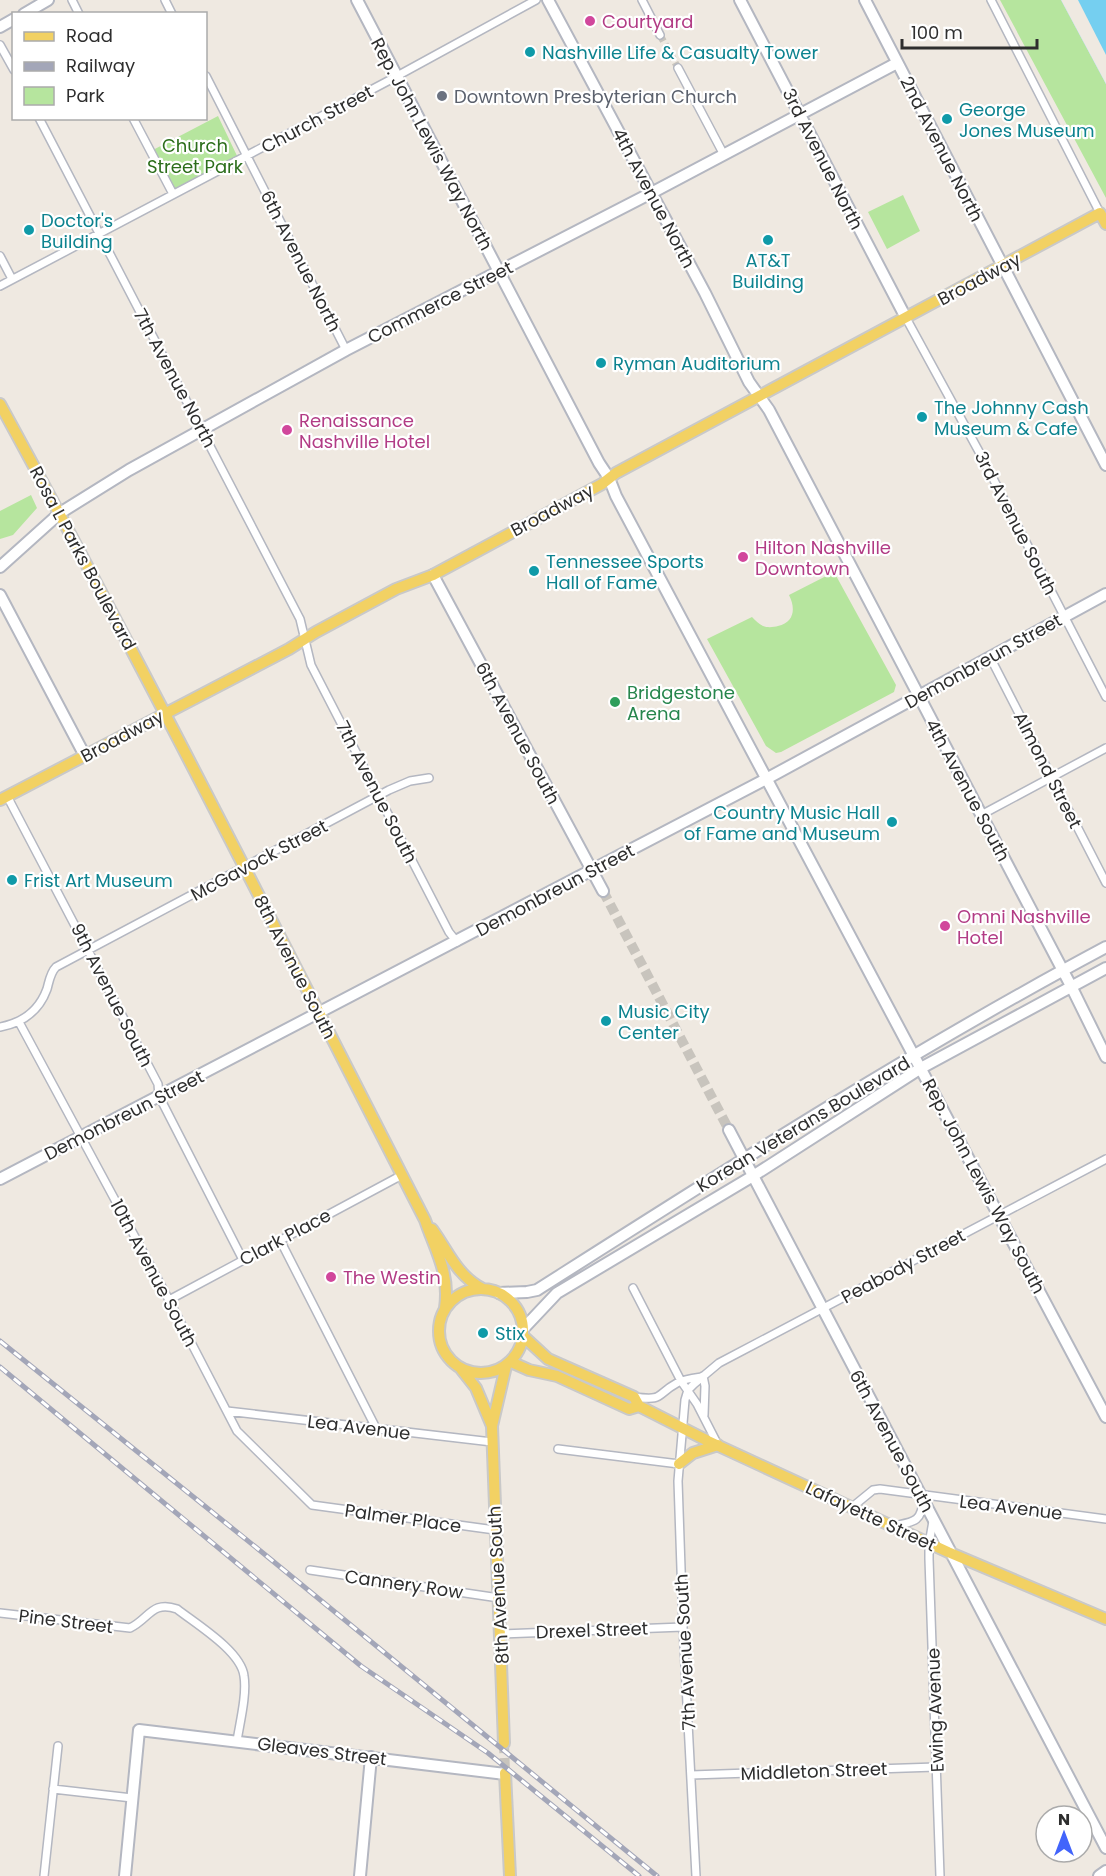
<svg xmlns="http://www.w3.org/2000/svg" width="1106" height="1876" font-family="Poppins,sans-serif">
	<rect width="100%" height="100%" fill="#efe9e1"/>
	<path fill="#b6e59e" d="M 1000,0 L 1061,0 L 1106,84 L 1106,198 Z
		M 218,116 L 239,160 L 173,194 L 151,151 Z
		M 903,195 L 920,231 L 887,249 L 868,212 Z
		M 31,495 L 37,508 L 13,535 L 0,539 L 0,511 Z
		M 834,572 L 896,685 L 894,692 L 781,752 L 776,753 L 766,746 L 707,639 L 752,617 C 755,620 759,624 763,626 C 768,628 774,627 778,626 C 794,622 796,609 789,595 Z"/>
	<path fill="#75cff0" d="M 1061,0 L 1106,0 L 1106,84 Z"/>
	<path fill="#efe9e1" d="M 1061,0 L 1078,0 L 1106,55 L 1106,84 Z"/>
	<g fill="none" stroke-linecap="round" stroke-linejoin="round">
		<path stroke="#c8c4bd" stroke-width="7" stroke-dasharray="7 3.5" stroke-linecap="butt" d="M 660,35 L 678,68"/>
		<path stroke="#c8c4bd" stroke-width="10" stroke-dasharray="10 5" stroke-linecap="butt" d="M 603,891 L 729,1130"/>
		<path stroke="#c8c4bd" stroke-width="10" stroke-dasharray="10 5" stroke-linecap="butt" d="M 504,1743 L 505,1773"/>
		<g stroke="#b4b7c1" stroke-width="10">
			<path id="street" d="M 72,0 L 79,14
				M 165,0 L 172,14
				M 642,0 L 660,35
				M 991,0 L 1100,213
				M 0,45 L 14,70
				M 678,68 L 724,155
				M 206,76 L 346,350
				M 39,118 L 300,619 L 311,665 L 449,932 L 457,942
				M 133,118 L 173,194
				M 0,256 L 12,279
				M 0,286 L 388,81 L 536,0
				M 906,318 L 983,459 L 1106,697
				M 990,657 L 1106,883
				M 7,796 L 158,1084 L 159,1096 L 243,1260
				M 981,815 L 1106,748
				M 19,1022 L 169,1300 L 237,1431 L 312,1505 L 495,1530
				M 0,1027 C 22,1023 39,1011 47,989 C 49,982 50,973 56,967 L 389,790 L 410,781 L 429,778
				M 280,1240 L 377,1430
				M 633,1288 L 681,1381 L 697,1404 L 718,1445
				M 169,1300 L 402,1175
				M 703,1376 L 705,1386 L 704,1415
				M 634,1397 C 665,1401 655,1395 677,1383 C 684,1379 693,1378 701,1377
				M 227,1411 L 492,1442
				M 558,1449 L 679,1464
				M 851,1508 L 873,1490 L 880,1489 L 1106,1519
				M 933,1521 L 929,1544 L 929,1559 L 940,1876
				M 893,1526 C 912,1522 922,1523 923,1500
				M 310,1570 L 499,1598
				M 0,1613 L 130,1628 C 149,1619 152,1600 177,1609 C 196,1624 241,1651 244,1676 C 247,1694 240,1722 237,1741
				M 500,1634 L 683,1627
				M 691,1775 L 936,1767
				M 53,1789 L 132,1798
				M 44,1876 L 58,1746
				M 696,1876 L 683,1627 L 678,1481 L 685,1400 L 688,1390 L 694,1384 L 719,1363 L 1106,1159"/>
		</g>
		<g stroke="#b4b7c1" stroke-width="14">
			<path id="secondary" d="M 357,0 L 599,463 L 609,478 L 616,496 L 1106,1417
				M 548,0 L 705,293 L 749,382 L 769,410 L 1071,986 L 1106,1057
				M 740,0 L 906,318
				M 865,0 L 1106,465
				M 24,14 L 48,0
				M 0,27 L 14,19
				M 0,567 L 60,513 L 129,470 L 346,350 L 657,190 L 897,63
				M 433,575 L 603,891
				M 0,595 L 85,756
				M 729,1130 L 1106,1848
				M 0,1179 L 768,778 L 1106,594
				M 499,1293 L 527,1292 L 537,1290 C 724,1171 911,1051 1106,947
				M 524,1328 L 557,1293 L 753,1176 L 921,1068 L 1106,968
				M 125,1876 L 139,1730 L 505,1774
				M 360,1876 L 371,1757
				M 1099,1876 L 1106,1871"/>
		</g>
		<g stroke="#c9c9c9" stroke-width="14">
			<path id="primary" d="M 0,404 C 147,673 285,947 425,1220 C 436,1252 450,1273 445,1308
				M 0,800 L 289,649 L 316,632 L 396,589 L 433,575 L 602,484 L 616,473 L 1100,213 L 1106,224
				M 432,1229 C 448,1251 457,1276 483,1289
				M439 1331a42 42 0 1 1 84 0a42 42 0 1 1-84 0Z
				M 523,1336 L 548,1359 L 634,1397 L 639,1406 L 708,1441 L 948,1552 L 1106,1619
				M 511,1362 L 529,1370 L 557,1376 L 629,1409 L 639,1406
				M 461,1369 L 476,1388 L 492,1426
				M 679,1464 L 693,1453 L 718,1445
				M 504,1743 L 492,1426 L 506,1366
				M 505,1773 L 510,1876"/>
		</g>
		<use href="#street" stroke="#fff" stroke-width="7"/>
		<use href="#secondary" stroke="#fff" stroke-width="10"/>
		<use href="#primary" stroke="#f2d163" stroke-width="10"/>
		<g stroke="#a3a6b8" stroke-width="5">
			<path id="rail" d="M 0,1341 L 263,1553 L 657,1876
				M 0,1367 L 361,1666 L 488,1753 L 639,1876"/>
		</g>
		<use href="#rail" stroke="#fff" stroke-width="3" stroke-dasharray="9" stroke-linecap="butt"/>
	</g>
	<g fill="#d1479c" stroke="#fff" stroke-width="2">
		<circle cx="590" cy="21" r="6"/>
		<circle cx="287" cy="430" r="6"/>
		<circle cx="743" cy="557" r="6"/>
		<circle cx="945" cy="926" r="6"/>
		<circle cx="331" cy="1277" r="6"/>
	</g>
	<g fill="#0f9aa8" stroke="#fff" stroke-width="2">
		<circle cx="530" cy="52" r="6"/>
		<circle cx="947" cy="119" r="6"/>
		<circle cx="29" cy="230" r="6"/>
		<circle cx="768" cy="240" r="6"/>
		<circle cx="601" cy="363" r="6"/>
		<circle cx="922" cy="417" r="6"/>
		<circle cx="534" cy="571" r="6"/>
		<circle cx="892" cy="822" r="6"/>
		<circle cx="12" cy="880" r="6"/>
		<circle cx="606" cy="1021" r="6"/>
		<circle cx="483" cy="1333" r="6"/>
	</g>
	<circle fill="#6b7280" stroke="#fff" stroke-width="2" cx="442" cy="96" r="6"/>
	<circle fill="#2e9e5b" stroke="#fff" stroke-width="2" cx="615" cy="702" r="6"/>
	<g text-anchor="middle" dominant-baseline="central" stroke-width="4.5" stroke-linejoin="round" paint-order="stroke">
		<g font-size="18" fill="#b23c85" stroke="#fff" text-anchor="start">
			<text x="602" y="21">Courtyard</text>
			<text x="299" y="420">Renaissance<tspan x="299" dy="21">Nashville Hotel</tspan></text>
			<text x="755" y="547">Hilton Nashville<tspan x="755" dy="21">Downtown</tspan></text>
			<text x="957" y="916">Omni Nashville<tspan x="957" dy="21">Hotel</tspan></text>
			<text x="343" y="1277">The Westin</text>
		</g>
		<g font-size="18" fill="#0d838f" stroke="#fff" text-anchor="start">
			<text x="542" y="52">Nashville Life &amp; Casualty Tower</text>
			<text x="959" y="109">George<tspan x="959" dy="21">Jones Museum</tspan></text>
			<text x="41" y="220">Doctor's<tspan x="41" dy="21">Building</tspan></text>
			<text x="768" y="260" text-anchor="middle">AT&amp;T<tspan x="768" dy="21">Building</tspan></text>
			<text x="613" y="363">Ryman Auditorium</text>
			<text x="934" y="407">The Johnny Cash<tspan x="934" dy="21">Museum &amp; Cafe</tspan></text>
			<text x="546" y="561">Tennessee Sports<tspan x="546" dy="21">Hall of Fame</tspan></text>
			<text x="880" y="812" text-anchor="end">Country Music Hall<tspan x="880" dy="21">of Fame and Museum</tspan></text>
			<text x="24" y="880">Frist Art Museum</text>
			<text x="618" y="1011">Music City<tspan x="618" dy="21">Center</tspan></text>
			<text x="495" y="1333">Stix</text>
		</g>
		<g font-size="18" fill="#5b616d" stroke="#fff" text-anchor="start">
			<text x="454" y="96">Downtown Presbyterian Church</text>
		</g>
		<g font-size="18" fill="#2e2e2e" stroke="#fff">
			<text transform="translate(317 119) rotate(-28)">Church Street</text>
			<text transform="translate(432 144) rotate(62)">Rep. John Lewis Way North</text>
			<text transform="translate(942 149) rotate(63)">2nd Avenue North</text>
			<text transform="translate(823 159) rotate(63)">3rd Avenue North</text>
			<text transform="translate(654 198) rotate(62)">4th Avenue North</text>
			<text transform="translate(301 261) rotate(63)">6th Avenue North</text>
			<text transform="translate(979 279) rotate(-28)">Broadway</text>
			<text transform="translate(440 302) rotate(-27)">Commerce Street</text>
			<text transform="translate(175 378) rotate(62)">7th Avenue North</text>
			<text transform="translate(552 510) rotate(-28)">Broadway</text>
			<text transform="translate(1016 523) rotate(63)">3rd Avenue South</text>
			<text transform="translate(83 558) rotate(62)">Rosa L Parks Boulevard</text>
			<text transform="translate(983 661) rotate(-29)">Demonbreun Street</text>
			<text transform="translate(518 733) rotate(62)">6th Avenue South</text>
			<text transform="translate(122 736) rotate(-28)">Broadway</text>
			<text transform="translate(1048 770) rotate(63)">Almond Street</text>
			<text transform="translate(968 790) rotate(62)">4th Avenue South</text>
			<text transform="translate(377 792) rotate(63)">7th Avenue South</text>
			<text transform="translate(259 860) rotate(-28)">McGavock Street</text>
			<text transform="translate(555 890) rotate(-28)">Demonbreun Street</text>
			<text transform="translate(295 967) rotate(63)">8th Avenue South</text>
			<text transform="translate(112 995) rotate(63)">9th Avenue South</text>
			<text transform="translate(124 1115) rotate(-27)">Demonbreun Street</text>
			<text transform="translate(803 1124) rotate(-31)">Korean Veterans Boulevard</text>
			<text transform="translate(984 1186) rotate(62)">Rep. John Lewis Way South</text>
			<text transform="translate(285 1237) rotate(-28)">Clark Place</text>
			<text transform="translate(903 1266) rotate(-28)">Peabody Street</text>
			<text transform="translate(154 1273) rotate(62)">10th Avenue South</text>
			<text transform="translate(359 1427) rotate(7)">Lea Avenue</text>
			<text transform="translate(892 1441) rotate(62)">6th Avenue South</text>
			<text transform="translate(1011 1507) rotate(7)">Lea Avenue</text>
			<text transform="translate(871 1516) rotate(25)">Lafayette Street</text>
			<text transform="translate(403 1518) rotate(8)">Palmer Place</text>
			<text transform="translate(404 1584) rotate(8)">Cannery Row</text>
			<text transform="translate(498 1585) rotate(-93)">8th Avenue South</text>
			<text transform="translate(66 1621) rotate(7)">Pine Street</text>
			<text transform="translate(592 1630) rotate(-2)">Drexel Street</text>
			<text transform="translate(685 1652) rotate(-93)">7th Avenue South</text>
			<text transform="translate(935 1710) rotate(-92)">Ewing Avenue</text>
			<text transform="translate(322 1751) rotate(7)">Gleaves Street</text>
			<text transform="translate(814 1771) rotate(-2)">Middleton Street</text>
		</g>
		<g font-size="18" fill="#2c6e1b" stroke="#fff">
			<text x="195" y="145">Church<tspan x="195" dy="21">Street Park</tspan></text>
		</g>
		<g font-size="18" fill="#27864d" stroke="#fff" text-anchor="start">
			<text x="627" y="692">Bridgestone<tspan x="627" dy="21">Arena</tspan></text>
		</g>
	</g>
	<rect x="12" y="12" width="195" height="108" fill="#ffffff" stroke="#ababab" stroke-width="1.5"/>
	<rect x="24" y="32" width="30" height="9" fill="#f2d163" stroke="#ababab" stroke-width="1.5"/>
	<text x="66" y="42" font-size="18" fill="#2e2e2e">Road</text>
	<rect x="24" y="62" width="30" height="9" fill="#a3a6b8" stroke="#ababab" stroke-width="1.5"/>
	<text x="66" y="72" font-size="18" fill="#2e2e2e">Railway</text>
	<rect x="24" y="87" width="30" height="18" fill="#b6e59e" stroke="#ababab" stroke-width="1.5"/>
	<text x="66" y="102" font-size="18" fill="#2e2e2e">Park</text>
	<g transform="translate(1064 1834)"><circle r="28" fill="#ffffff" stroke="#ababab" stroke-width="1.5"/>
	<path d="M0-4.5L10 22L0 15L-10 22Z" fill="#4264fb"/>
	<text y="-9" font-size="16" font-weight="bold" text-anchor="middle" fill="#2e2e2e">N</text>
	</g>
	<path d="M902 39v9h135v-9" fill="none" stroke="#2e2e2e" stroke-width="3"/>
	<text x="911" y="39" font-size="18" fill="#2e2e2e" stroke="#ffffff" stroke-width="4.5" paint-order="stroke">100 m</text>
</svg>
